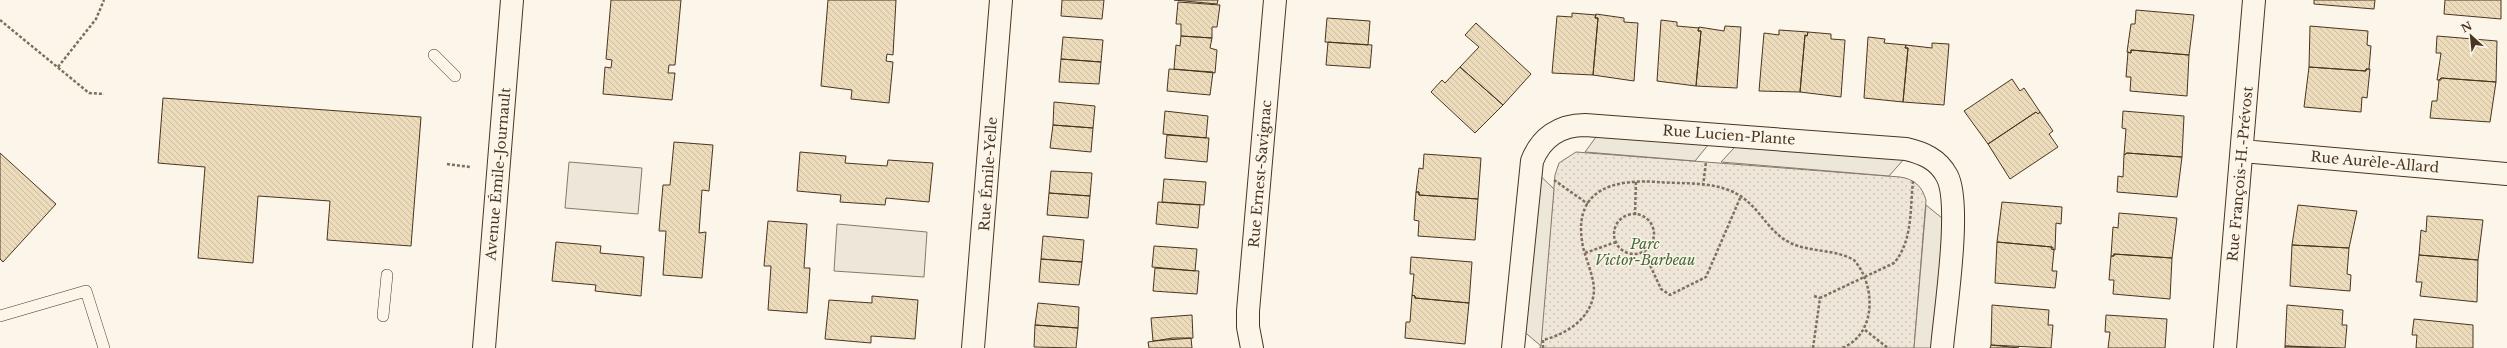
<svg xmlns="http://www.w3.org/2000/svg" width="2507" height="348" font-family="'Libre Baskerville',serif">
	<defs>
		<pattern id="park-dots" width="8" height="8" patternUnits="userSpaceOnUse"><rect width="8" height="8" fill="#ede6d9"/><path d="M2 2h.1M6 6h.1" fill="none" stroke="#cdc6ba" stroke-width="1.8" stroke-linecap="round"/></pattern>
		<pattern id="building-back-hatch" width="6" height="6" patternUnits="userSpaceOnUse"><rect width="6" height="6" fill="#ecdcbc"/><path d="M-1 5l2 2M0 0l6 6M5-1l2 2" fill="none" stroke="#ccbda1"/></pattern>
	</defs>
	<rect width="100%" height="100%" fill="#fbf6e9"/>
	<path fill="url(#park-dots)" stroke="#887966" d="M 1576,152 L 1900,177 C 1914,179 1922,186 1926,200 L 1914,348 L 1540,348 L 1555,175 L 1559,163 Z"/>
	<path fill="#ede7d9" stroke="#887966" d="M 1604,126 L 1717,134 L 1695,161 L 1585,152 Z
		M 1745,136 L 1912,150 L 1889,176 L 1721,162 Z
		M 569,162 L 642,168 L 638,214 L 565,208 Z
		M 1530,166 L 1554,189 L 1541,346 L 1515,324 Z
		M 1926,205 L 1953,227 L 1942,348 L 1914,348 Z
		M 837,224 L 927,232 L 924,277 L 834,271 Z"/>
	<path fill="url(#building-back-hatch)" stroke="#4a3520" d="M 611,0 L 681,0 L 675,65 L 669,65 L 668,73 L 675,73 L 672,100 L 603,94 L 605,67 L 611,68 L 612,60 L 606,59 Z
		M 828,0 L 896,0 L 893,55 L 887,54 L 886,61 L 893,62 L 889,103 L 851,99 L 852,90 L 821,86 Z
		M 1062,0 L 1104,0 L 1102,19 L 1061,16 Z
		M 1174,0 L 1218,0 L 1217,4 Z
		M 2314,0 L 2375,0 L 2374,9 L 2314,4 Z
		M 2445,0 L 2501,0 L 2501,19 L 2444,14 Z
		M 1178,2 L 1220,5 L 1217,27 L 1212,27 L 1212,38 L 1181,36 L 1181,24 L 1176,24 Z
		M 2136,10 L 2194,15 L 2189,55 L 2131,50 L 2131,53 L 2127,52 L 2131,24 L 2135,24 Z
		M 1572,13 L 1596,15 L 1595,18 L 1598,18 L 1593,75 L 1552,73 L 1557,16 L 1572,17 Z
		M 1596,14 L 1624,18 L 1624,22 L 1638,23 L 1634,81 L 1593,75 L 1598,18 L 1595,18 Z
		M 1327,18 L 1370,21 L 1368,45 L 1325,42 Z
		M 1661,20 L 1677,22 L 1677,26 L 1699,28 L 1698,31 L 1701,31 L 1696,86 L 1657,81 Z
		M 1476,23 L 1531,74 L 1503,105 L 1460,67 L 1479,47 L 1465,35 Z
		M 1725,26 L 1741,27 L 1737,88 L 1696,86 L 1701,31 L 1698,31 L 1699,27 L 1724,31 Z
		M 2310,26 L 2368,31 L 2367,45 L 2371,46 L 2369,69 L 2366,69 L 2366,71 L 2309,67 Z
		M 1779,30 L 1808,32 L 1807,36 L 1805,35 L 1800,92 L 1759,91 L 1764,33 L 1779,35 Z
		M 1808,32 L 1831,34 L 1831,39 L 1845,40 L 1841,97 L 1800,92 L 1805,35 L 1807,36 Z
		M 1181,36 L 1212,38 L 1210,48 L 1217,50 L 1215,73 L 1174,69 L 1176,45 L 1180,46 Z
		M 2437,36 L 2497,41 L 2496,82 L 2441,78 L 2441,80 L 2437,80 L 2441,53 L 2436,53 Z
		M 1063,37 L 1103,40 L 1101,62 L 1061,59 Z
		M 1868,37 L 1885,39 L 1884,43 L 1906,45 L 1905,48 L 1908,48 L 1903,102 L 1864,98 Z
		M 1328,42 L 1372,45 L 1370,68 L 1326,65 Z
		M 1932,43 L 1949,44 L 1944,105 L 1903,102 L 1908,48 L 1905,48 L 1906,45 L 1932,48 Z
		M 2131,50 L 2189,55 L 2187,96 L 2130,91 L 2131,77 L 2126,77 L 2128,52 L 2131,53 Z
		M 1061,59 L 1101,62 L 1099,84 L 1059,82 Z
		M 1460,67 L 1503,105 L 1475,133 L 1431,92 L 1442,80 L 1445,83 Z
		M 2309,67 L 2366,71 L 2366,69 L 2370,69 L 2367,98 L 2362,97 L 2361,112 L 2304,107 Z
		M 1169,69 L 1213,72 L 1210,95 L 1167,91 Z
		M 2441,78 L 2496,82 L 2490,122 L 2430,118 L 2432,101 L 2437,101 L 2439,80 Z
		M 2012,79 L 2020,91 L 2024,88 L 2040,112 L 2038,114 L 2036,112 L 1988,144 L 1964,111 Z
		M 163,98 L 421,117 L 411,246 L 327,240 L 330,201 L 258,196 L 253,263 L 198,258 L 205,167 L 158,163 Z
		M 1054,102 L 1095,106 L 1093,128 L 1053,125 Z
		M 1165,111 L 1208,116 L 1206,138 L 1163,134 Z
		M 2123,111 L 2184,116 L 2182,157 L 2127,153 L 2124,155 L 2126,129 L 2122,128 Z
		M 2036,112 L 2038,114 L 2040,112 L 2053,131 L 2049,134 L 2058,147 L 2010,179 L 1988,144 Z
		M 1053,125 L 1093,128 L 1091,152 L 1050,148 Z
		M 1167,135 L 1209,138 L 1207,162 L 1165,158 Z
		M 674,142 L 713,145 L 709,191 L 702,190 L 699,233 L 706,232 L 702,278 L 663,275 L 666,231 L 659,231 L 663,185 L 670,185 Z
		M 800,152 L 846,156 L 845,163 L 887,166 L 888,160 L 933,163 L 929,202 L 886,198 L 885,205 L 840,202 L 841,195 L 797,191 Z
		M 0,153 L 56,204 L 3,262 L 0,259 Z
		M 2127,153 L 2182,157 L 2177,197 L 2117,192 L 2118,176 L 2123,177 L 2124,155 Z
		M 1424,154 L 1481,158 L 1478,199 L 1419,195 L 1419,192 L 1416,192 L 1419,168 L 1423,169 Z
		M 1051,171 L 1092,173 L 1090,196 L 1049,193 Z
		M 1164,179 L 1206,182 L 1204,205 L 1162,202 Z
		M 1416,192 L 1419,192 L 1419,195 L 1478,199 L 1475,240 L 1418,236 L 1419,221 L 1414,220 Z
		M 1049,193 L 1090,196 L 1088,218 L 1047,215 Z
		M 1158,202 L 1200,205 L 1198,228 L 1156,224 Z
		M 2002,202 L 2062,207 L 2061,224 L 2056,223 L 2055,250 L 2051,249 L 2052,247 L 1997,242 Z
		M 2298,205 L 2357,211 L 2349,248 L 2292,245 Z
		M 2119,213 L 2177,218 L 2172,258 L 2114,254 L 2114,256 L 2111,256 L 2113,227 L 2118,228 Z
		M 2427,216 L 2483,220 L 2478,260 L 2419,255 L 2421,230 L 2426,232 Z
		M 768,221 L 807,224 L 804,268 L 810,268 L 807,313 L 768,310 L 771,266 L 764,266 Z
		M 1043,236 L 1084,240 L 1082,262 L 1041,259 Z
		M 556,242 L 601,246 L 600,253 L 644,257 L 641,296 L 595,291 L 596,285 L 552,281 Z
		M 1997,242 L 2052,247 L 2054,250 L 2052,271 L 2057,271 L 2055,288 L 1995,283 Z
		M 2292,245 L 2349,248 L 2347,274 L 2351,275 L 2350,291 L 2290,286 Z
		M 1154,246 L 1197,249 L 1195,271 L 1152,267 Z
		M 2114,254 L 2172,258 L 2170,299 L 2113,294 L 2114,280 L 2109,280 L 2111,256 L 2114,256 Z
		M 2419,255 L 2478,260 L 2477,302 L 2420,296 L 2422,282 L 2416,282 Z
		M 1411,257 L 1472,262 L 1469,303 L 1415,298 L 1415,296 L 1412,295 L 1414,274 L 1410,274 Z
		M 1041,259 L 1082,262 L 1079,285 L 1039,282 Z
		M 1155,268 L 1199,271 L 1197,294 L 1153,291 Z
		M 1412,295 L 1415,296 L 1415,298 L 1469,303 L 1465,344 L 1405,338 L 1406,322 L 1410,322 Z
		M 872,296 L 918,300 L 915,339 L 871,336 L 871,343 L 825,339 L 829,300 L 872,303 Z
		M 1038,303 L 1079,307 L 1078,328 L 1035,325 Z
		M 1992,305 L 2049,310 L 2048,325 L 2053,325 L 2051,348 L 1991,345 Z
		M 2287,305 L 2343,310 L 2342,325 L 2347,325 L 2345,348 L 2285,346 Z
		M 1192,315 L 1193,338 L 1153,341 L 1151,318 Z
		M 2106,315 L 2167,319 L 2165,348 L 2108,348 L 2110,332 L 2105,332 Z
		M 2414,319 L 2473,325 L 2473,348 L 2416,348 L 2417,335 L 2412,335 Z
		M 1035,325 L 1078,328 L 1076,348 L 1034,347 Z
		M 1173,338 L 1191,338 L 1192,348 L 1149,348 L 1148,342 Z
		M 1991,345 L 2019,348 L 1990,348 Z
		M 2285,346 L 2317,348 L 2321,348 L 2285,348 Z"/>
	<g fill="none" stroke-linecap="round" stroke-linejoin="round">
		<g stroke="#4a3520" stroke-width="12">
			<path id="lane" d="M 434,55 L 455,76
				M 0,316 L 86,291 L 104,348
				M 383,316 L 387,275"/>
		</g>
		<g stroke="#4a3520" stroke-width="24">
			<path id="street" d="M 2242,151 L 2507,174
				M 484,348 L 512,0
				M 973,348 L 1001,0
				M 1252,348 L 1248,327 L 1248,311 L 1275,0
				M 1513,348 L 1532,161 C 1541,138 1559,125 1585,125 L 1906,149 C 1923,153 1938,159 1947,176 C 1962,204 1945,312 1942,348
				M 2225,348 L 2254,0"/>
		</g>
		<path stroke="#7f6f5c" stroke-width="2.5" stroke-dasharray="3 2" stroke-linecap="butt" d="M 0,20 L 89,93 L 104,94
			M 58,67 L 96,19 L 104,0
			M 447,164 L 470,167
			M 1554,180 L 1588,204
			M 1703,186 L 1706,162
			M1614 234a20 20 0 1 1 40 0a20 20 0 1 1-40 0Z
			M 1635,215 L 1636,180
			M 1644,252 L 1661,289 L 1670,295 L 1706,277 L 1741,196
			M 1585,253 L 1616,242
			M 1814,296 L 1820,298
			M 1865,330 L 1888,348
			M 1543,348 L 1543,340 C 1567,334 1592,318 1594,291 C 1594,274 1584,257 1582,241 C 1574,188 1616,179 1657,182 C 1683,184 1714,181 1737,194 C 1758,205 1767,230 1787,241 C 1807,253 1833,248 1854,260 C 1876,285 1877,334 1842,348
			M 1813,348 L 1820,298 L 1894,263 C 1913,241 1910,208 1913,181"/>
		<use href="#lane" stroke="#fbf6e9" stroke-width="11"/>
		<use href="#street" stroke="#fbf6e9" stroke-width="22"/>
	</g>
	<g text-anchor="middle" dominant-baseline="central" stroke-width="3" stroke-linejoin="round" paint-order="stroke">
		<g font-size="14" fill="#4a3520" stroke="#fbf6e9">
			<text transform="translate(1729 135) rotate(4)">Rue Lucien-Plante</text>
			<text transform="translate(2375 162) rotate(5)">Rue Aurèle-Allard</text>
			<text transform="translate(498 174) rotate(-85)">Avenue Émile-Journault</text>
			<text transform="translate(988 174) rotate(-86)">Rue Émile-Yelle</text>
			<text transform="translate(1260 174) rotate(-85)">Rue Ernest-Savignac</text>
			<text transform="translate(2240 174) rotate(-85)">Rue François-H.-Prévost</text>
		</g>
		<g font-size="14" font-style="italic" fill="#436837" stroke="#fbf6e9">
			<text x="1645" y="244">Parc<tspan x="1645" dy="16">Victor-Barbeau</tspan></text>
		</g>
	</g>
	<g transform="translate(2471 36) rotate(333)" stroke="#fbf6e9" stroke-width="3" paint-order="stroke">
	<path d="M0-3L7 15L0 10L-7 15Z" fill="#4a3520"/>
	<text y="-6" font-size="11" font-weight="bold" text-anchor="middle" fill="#4a3520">N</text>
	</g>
</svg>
